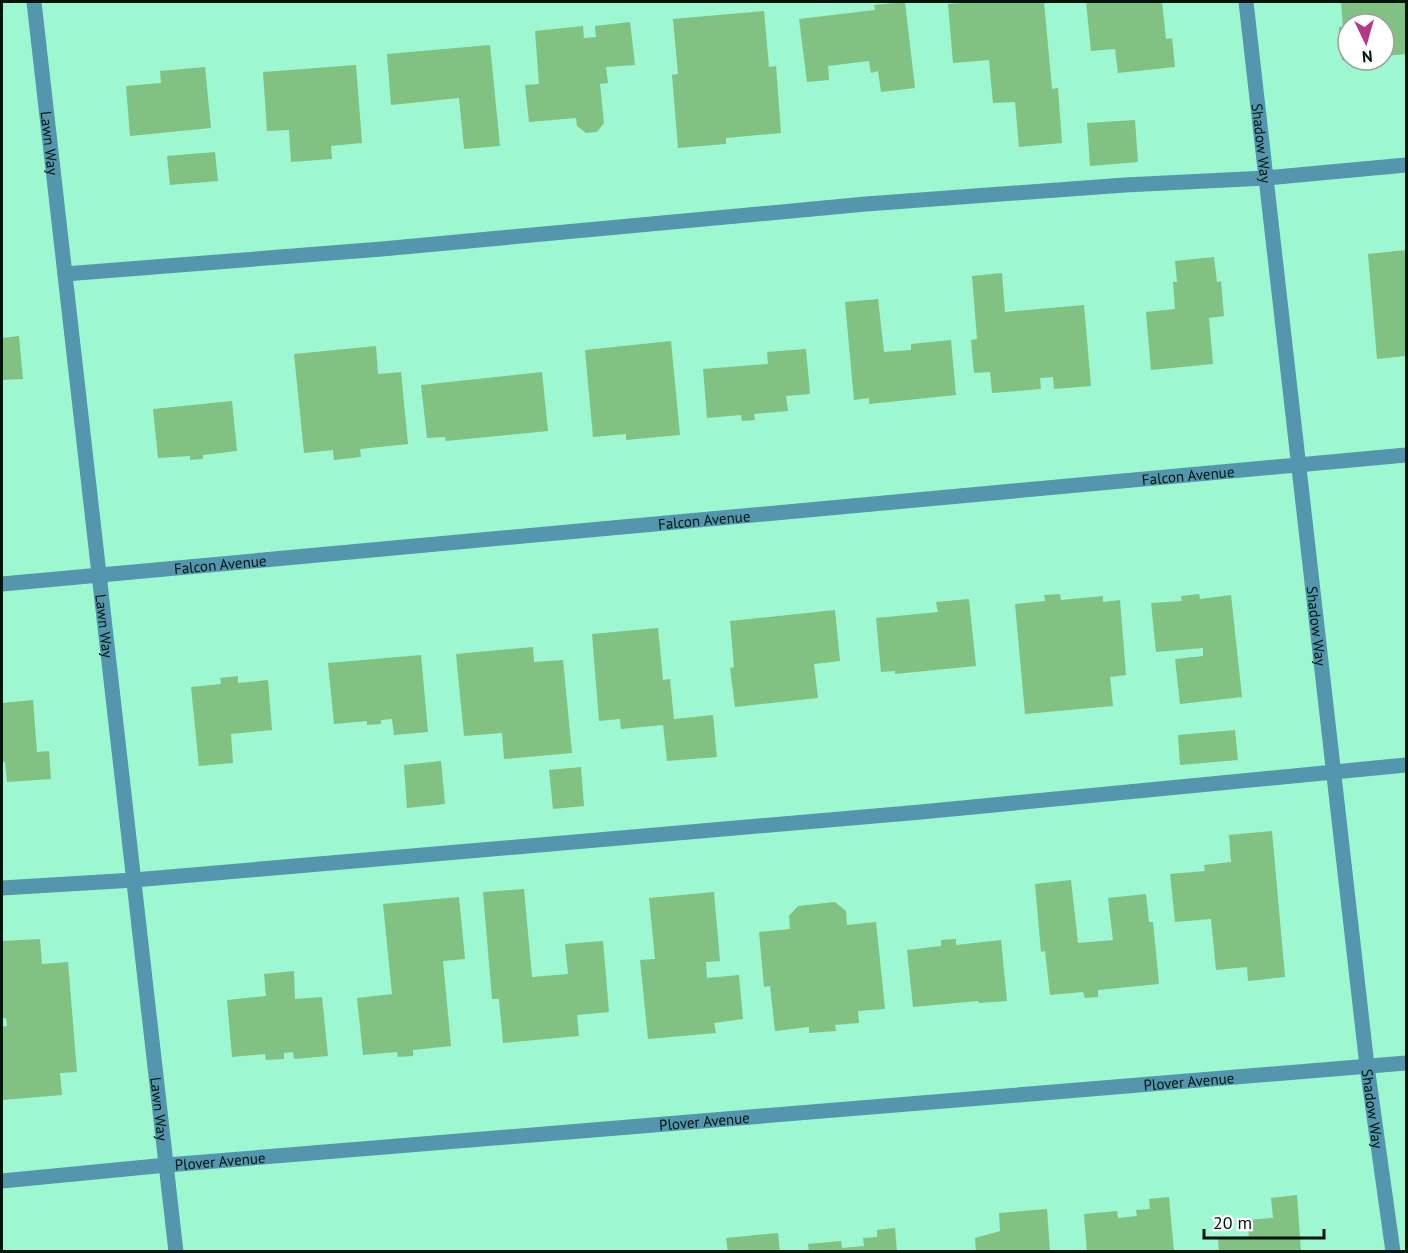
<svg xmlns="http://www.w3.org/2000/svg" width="1408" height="1253" font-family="'PT Sans',sans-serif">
	<rect width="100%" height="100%" fill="#9df7d0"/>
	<path fill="#81c182" d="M 905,2 L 915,88 L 881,92 L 878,71 L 871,73 L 869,61 L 828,66 L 829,80 L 807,82 L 799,19 L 875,10 L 874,5 Z
		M 975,2 L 1044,2 L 1052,89 L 1058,88 L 1062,143 L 1019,147 L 1015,102 L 993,103 L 989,60 L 953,63 L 948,4 Z
		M 1086,2 L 1162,2 L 1166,39 L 1172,38 L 1175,67 L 1118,73 L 1115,49 L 1091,51 Z
		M 1341,2 L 1406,2 L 1406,54 L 1384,56 L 1384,24 L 1348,24 L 1348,60 L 1342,60 L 1339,27 L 1343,27 Z
		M 764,11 L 769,67 L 776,66 L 781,133 L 726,138 L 726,144 L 678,148 L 672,75 L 678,74 L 673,19 Z
		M 630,22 L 635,65 L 606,67 L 608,83 L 600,84 L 604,123 L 597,132 L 586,133 L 577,126 L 576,118 L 529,122 L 525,85 L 539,84 L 535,31 L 583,26 L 584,38 L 596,37 L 595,26 Z
		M 490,45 L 500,146 L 464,149 L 459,98 L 391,105 L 387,54 Z
		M 356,65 L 362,143 L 331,146 L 332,159 L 291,162 L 289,130 L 267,131 L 263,72 Z
		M 205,67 L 211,128 L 130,136 L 126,86 L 161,83 L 160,71 Z
		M 1135,120 L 1138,162 L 1090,166 L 1087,123 Z
		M 215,152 L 218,181 L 170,185 L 167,156 Z
		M 1406,250 L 1406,356 L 1377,359 L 1368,254 Z
		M 1214,257 L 1217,282 L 1221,281 L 1224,316 L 1209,318 L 1213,364 L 1151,370 L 1146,312 L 1175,309 L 1173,282 L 1177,282 L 1175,261 Z
		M 1002,273 L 1005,312 L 1084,305 L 1091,386 L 1054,389 L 1053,377 L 1040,378 L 1041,389 L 992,393 L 990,372 L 974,373 L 971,340 L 977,339 L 972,276 Z
		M 878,299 L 884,352 L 911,350 L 911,344 L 951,340 L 956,395 L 869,404 L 869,398 L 854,400 L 845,302 Z
		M 19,336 L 23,379 L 2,380 L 2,338 Z
		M 671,341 L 680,435 L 626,440 L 626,434 L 593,437 L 585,350 Z
		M 376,346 L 378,374 L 401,372 L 408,444 L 360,449 L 361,457 L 334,460 L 333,450 L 304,453 L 294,354 Z
		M 806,349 L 810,394 L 786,396 L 788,411 L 754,414 L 755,420 L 742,421 L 741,415 L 707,418 L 703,369 L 768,364 L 767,352 Z
		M 542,372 L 548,431 L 446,441 L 445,437 L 427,438 L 421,385 Z
		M 232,401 L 237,451 L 203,455 L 203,459 L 190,460 L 190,456 L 158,458 L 153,409 Z
		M 1060,594 L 1061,600 L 1103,596 L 1103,602 L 1120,600 L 1126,675 L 1110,677 L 1113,706 L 1025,714 L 1015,604 L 1045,601 L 1044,595 Z
		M 1199,594 L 1200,599 L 1231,595 L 1242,697 L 1180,704 L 1175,659 L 1203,656 L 1203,648 L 1156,652 L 1151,603 L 1182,601 L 1181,596 Z
		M 969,599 L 976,666 L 895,674 L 895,671 L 881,672 L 876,618 L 938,612 L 936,602 Z
		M 835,610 L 840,661 L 814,664 L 818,698 L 735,707 L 730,668 L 734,667 L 730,621 Z
		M 658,628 L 663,680 L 670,679 L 674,719 L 713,715 L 717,757 L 667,761 L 663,725 L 621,729 L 620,719 L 599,721 L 592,634 Z
		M 533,647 L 534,662 L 563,660 L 572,753 L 504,759 L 502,733 L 464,736 L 456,654 Z
		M 421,655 L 428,732 L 394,735 L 392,719 L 381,720 L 381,724 L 367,725 L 367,721 L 334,724 L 328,663 Z
		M 238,676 L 238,683 L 268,680 L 272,730 L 231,734 L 233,763 L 199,766 L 191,687 L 221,684 L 220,678 Z
		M 33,700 L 37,752 L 49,751 L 51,779 L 7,782 L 5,762 L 2,762 L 2,703 Z
		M 1235,730 L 1238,760 L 1180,765 L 1178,735 Z
		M 441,761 L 445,804 L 407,808 L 404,765 Z
		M 581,767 L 584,806 L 553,809 L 549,770 Z
		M 1272,831 L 1285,977 L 1248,981 L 1247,967 L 1216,970 L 1211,919 L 1175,922 L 1170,874 L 1205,871 L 1204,865 L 1231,862 L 1229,835 Z
		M 1071,880 L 1078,943 L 1113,940 L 1108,898 L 1146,894 L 1149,922 L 1153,922 L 1159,984 L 1098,990 L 1098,997 L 1085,998 L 1083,992 L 1050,995 L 1045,951 L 1041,952 L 1035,884 Z
		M 524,889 L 532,977 L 568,974 L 565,944 L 603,941 L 609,1012 L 577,1015 L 579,1036 L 503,1043 L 499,999 L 492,999 L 483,892 Z
		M 714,892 L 720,961 L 706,962 L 707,978 L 739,975 L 743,1019 L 714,1023 L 716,1033 L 648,1039 L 640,960 L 655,959 L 649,898 Z
		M 459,897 L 465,959 L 443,961 L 451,1046 L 413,1050 L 413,1056 L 398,1057 L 397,1052 L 363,1055 L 357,998 L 392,994 L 383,904 Z
		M 835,902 L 846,911 L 847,925 L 876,922 L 885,1009 L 858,1011 L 859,1023 L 835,1025 L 836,1031 L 809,1033 L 809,1027 L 775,1031 L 770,986 L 764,987 L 759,932 L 790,929 L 789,916 L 798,906 Z
		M 40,939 L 42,964 L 68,962 L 77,1072 L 60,1073 L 62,1095 L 2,1100 L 2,1027 L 7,1026 L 6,1018 L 2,1018 L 2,941 Z
		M 956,939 L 956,945 L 1001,940 L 1007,1001 L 979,1003 L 978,1001 L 913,1007 L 907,950 L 941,946 L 941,940 Z
		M 294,971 L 295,999 L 322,997 L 328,1056 L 294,1059 L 293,1052 L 284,1053 L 284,1059 L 266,1060 L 265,1054 L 232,1057 L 227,1000 L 266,996 L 264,974 Z
		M 1297,1195 L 1301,1252 L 1219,1252 L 1218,1239 L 1249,1236 L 1247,1220 L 1273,1218 L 1271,1198 Z
		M 1169,1197 L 1174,1252 L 1087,1252 L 1084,1214 L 1117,1211 L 1118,1218 L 1137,1216 L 1136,1210 L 1150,1209 L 1149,1199 Z
		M 1047,1209 L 1050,1252 L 976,1252 L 975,1238 L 1000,1231 L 999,1213 Z
		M 895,1228 L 897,1252 L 809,1252 L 808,1244 L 841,1241 L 842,1248 L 864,1246 L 863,1238 L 877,1237 L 877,1230 Z
		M 778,1233 L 780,1252 L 728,1252 L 726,1238 Z"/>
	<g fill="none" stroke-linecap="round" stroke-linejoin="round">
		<path stroke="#5496ae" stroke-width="15" d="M 65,274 L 382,249 L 866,204 L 1125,185 L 1266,178 L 1406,165
			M 2,888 L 134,880 L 921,812 L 1406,765"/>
		<g stroke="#5496ae" stroke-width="15">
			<path id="s1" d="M 34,2 L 176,1252"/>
			<path id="s2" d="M 1246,2 L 1367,1066 L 1393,1252"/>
			<path id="s3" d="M 2,584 L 1406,455"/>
			<path id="s4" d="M 2,1181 L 167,1165 L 1406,1063"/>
		</g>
	</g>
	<g text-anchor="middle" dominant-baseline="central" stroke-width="5" stroke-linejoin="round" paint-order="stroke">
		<g font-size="15" fill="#00150b" stroke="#fff">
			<text stroke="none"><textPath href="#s1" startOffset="142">Lawn Way</textPath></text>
			<text stroke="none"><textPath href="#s2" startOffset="142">Shadow Way</textPath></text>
			<text stroke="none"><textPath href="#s3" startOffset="1191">Falcon Avenue</textPath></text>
			<text stroke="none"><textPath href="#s3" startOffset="705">Falcon Avenue</textPath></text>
			<text stroke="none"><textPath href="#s3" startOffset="219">Falcon Avenue</textPath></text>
			<text stroke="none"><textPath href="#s1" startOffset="628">Lawn Way</textPath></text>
			<text stroke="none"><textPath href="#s2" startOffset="628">Shadow Way</textPath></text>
			<text stroke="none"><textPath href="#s4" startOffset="1191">Plover Avenue</textPath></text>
			<text stroke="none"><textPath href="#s1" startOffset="1114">Lawn Way</textPath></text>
			<text stroke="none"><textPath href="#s2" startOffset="1114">Shadow Way</textPath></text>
			<text stroke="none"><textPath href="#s4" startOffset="705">Plover Avenue</textPath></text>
			<text stroke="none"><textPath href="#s4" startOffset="219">Plover Avenue</textPath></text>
		</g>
	</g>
	<rect width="1408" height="1253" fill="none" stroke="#00150b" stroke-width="6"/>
	<g transform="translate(1366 42) rotate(175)"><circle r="28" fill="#ffffff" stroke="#99a19d" stroke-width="1.5"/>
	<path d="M0-4.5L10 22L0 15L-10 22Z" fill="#b43788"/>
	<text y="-9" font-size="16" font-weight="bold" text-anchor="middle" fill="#00150b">N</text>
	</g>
	<path d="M1204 1229v9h120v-9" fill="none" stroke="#00150b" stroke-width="3"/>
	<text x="1213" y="1229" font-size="18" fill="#00150b" stroke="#ffffff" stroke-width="4.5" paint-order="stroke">20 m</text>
</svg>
